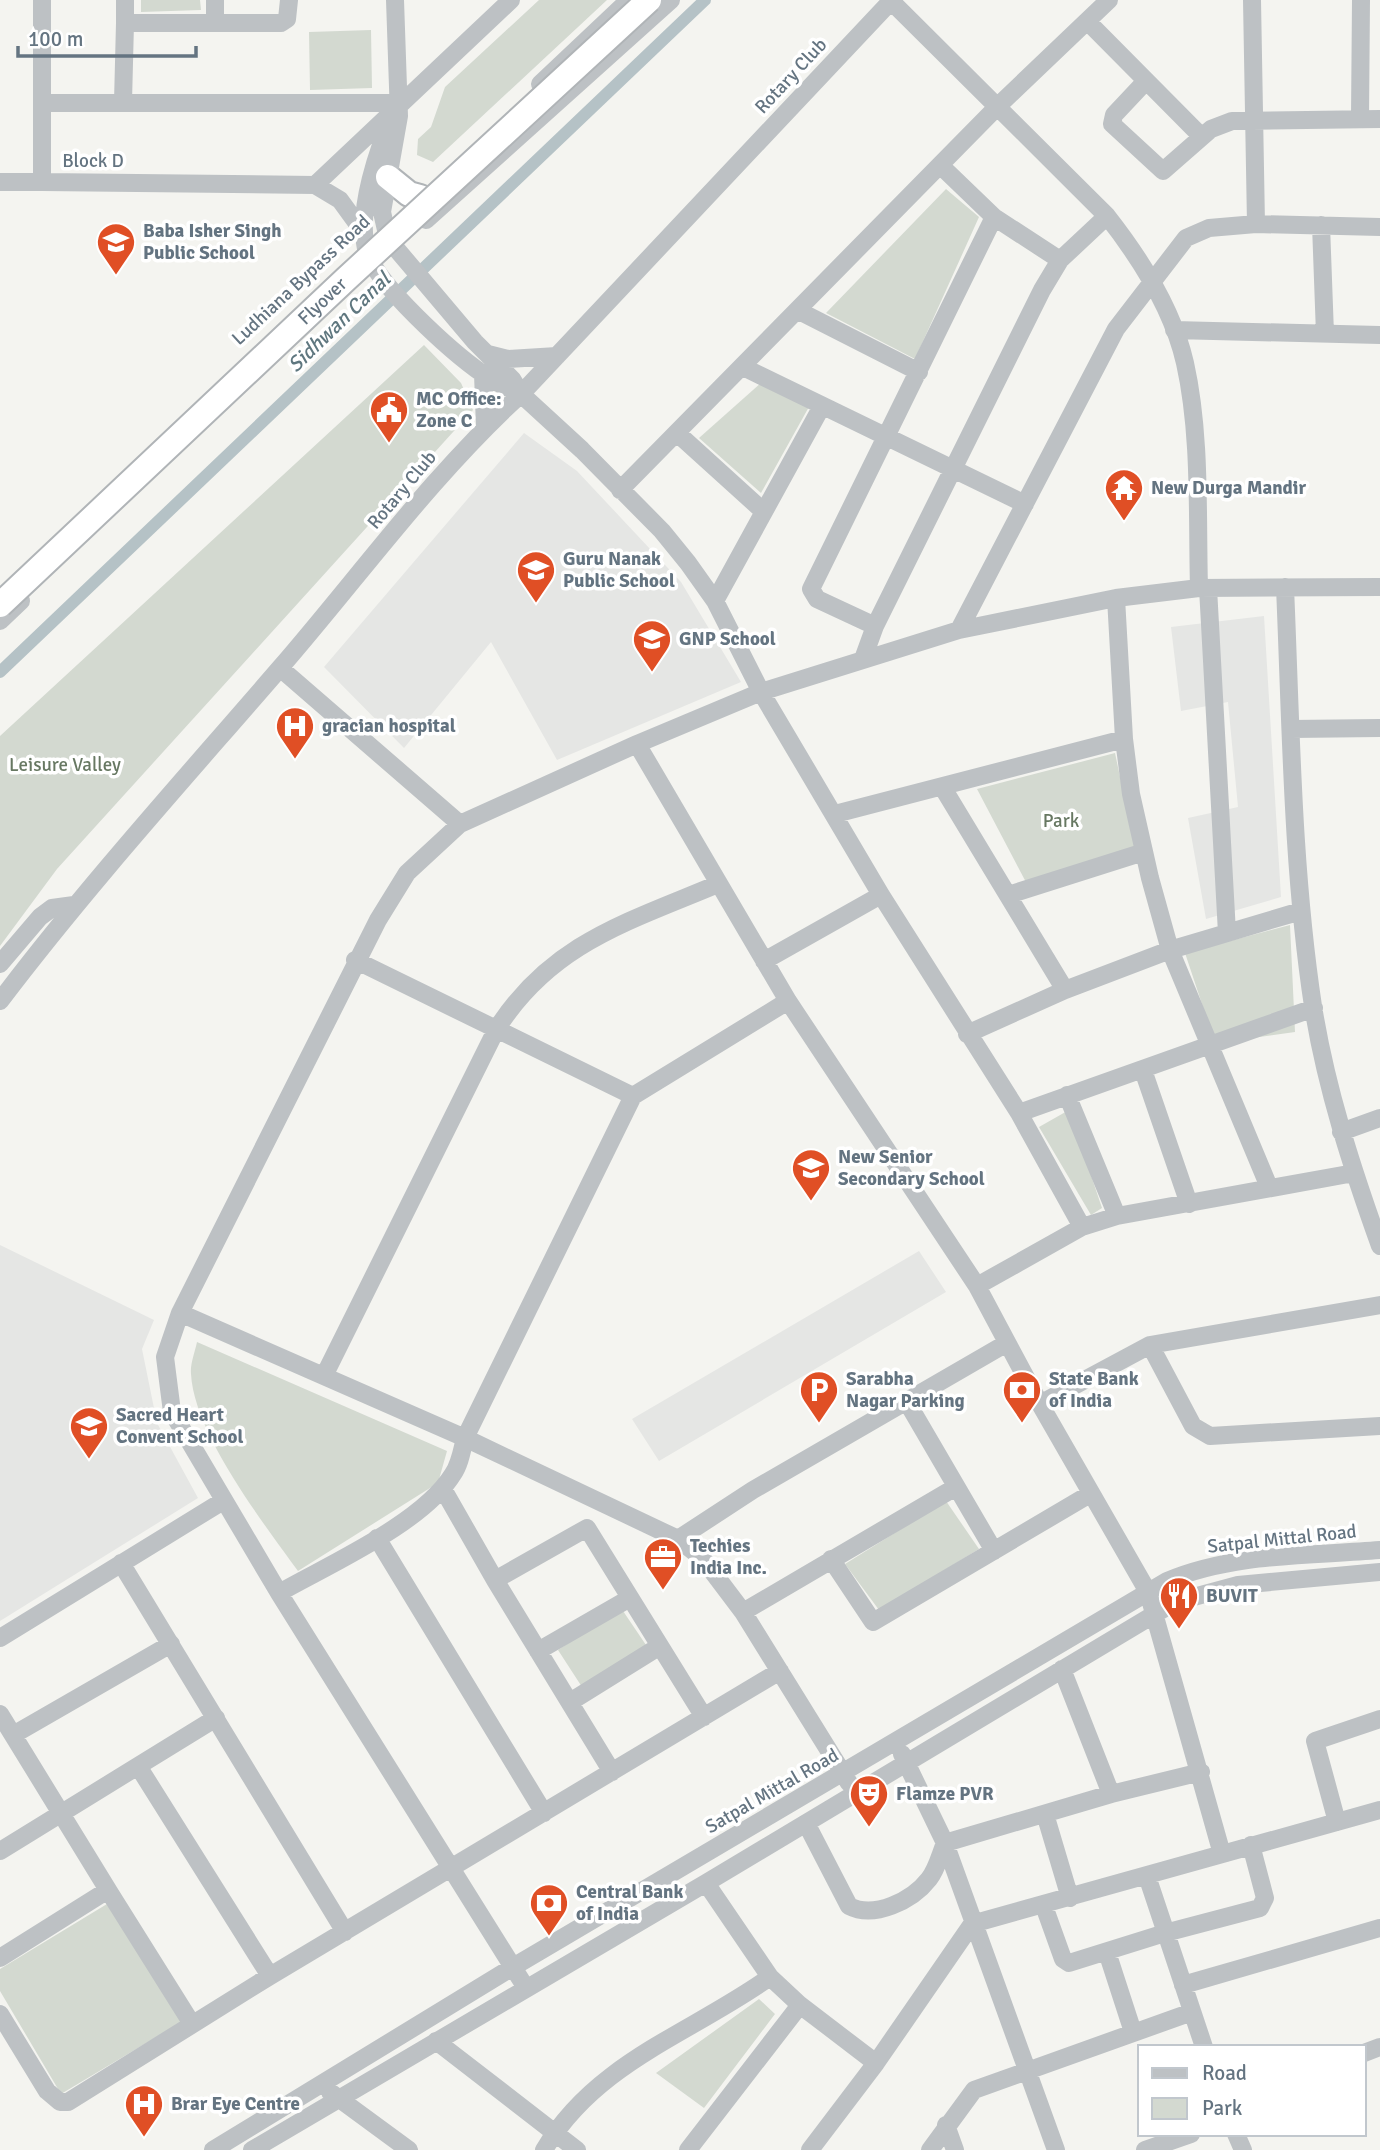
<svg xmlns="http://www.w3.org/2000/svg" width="1380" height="2150" font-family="Signika,sans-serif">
	<rect width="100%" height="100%" fill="#f4f4f0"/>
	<path fill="#e5e6e4" d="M 524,433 L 577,471 L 681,582 L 741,682 L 557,760 L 491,642 L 404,748 L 324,667 Z
		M 1264,616 L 1281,897 L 1206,919 L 1188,818 L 1238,807 L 1228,702 L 1181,711 L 1171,627 Z
		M 0,1245 L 154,1320 L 142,1349 L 157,1423 L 198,1498 L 0,1621 Z
		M 919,1251 L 946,1292 L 659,1461 L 632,1419 Z"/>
	<path fill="#d3d9d0" d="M 141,0 L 200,0 L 201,10 L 141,12 Z
		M 539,0 L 607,0 L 433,162 L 417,155 L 418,139 L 431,127 L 445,87 Z
		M 371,30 L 372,88 L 310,90 L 309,32 Z
		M 946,189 L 979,217 L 915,359 L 826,313 Z
		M 424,345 L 461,383 L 473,410 L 57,869 L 0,946 L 0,736 Z
		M 762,382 L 810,405 L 761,493 L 699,438 Z
		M 1115,753 L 1136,853 L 1028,886 L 977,789 Z
		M 1290,925 L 1295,1032 L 1215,1043 L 1185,953 Z
		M 1069,1110 L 1102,1208 L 1091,1215 L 1039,1127 Z
		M 197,1342 L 447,1451 L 438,1483 L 298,1571 C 263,1523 194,1433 191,1374 C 190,1364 195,1352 197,1342 Z
		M 946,1501 L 979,1549 L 879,1610 L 845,1564 Z
		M 621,1608 L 646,1645 L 582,1687 L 558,1650 Z
		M 107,1904 L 183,2021 L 61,2094 L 0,1991 L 0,1969 Z
		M 759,1999 L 775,2014 L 704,2108 L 656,2073 Z"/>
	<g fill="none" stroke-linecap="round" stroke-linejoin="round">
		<path stroke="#b5c2c6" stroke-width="12" d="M 0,672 L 705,0"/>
		<g stroke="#b0b4b7" stroke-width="28">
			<path id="highway" d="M 388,177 L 409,194 L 420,197"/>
		</g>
		<path stroke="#bdc1c4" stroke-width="18" d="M 42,0 L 42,182 L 315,185 L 340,200 L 364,233
			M 125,0 L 125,23
			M 215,0 L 215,21
			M 395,0 L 399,116 L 382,212 L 388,239 L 475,342 L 512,379 L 521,394 L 582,450 L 662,531 L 688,563 L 715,601 L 761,692 L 881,895 L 1019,1113 L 1082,1227 L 977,1286
			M 1252,0 L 1256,224
			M 891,1 L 1107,216 C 1140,258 1173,310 1185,363 C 1201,435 1197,514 1199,588
			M 1088,22 L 1201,136
			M 1145,82 L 1114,115 L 1112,124 L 1163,171 L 1211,129 L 1232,121 L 1380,119
			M 540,84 L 629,0
			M 123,102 L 125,23 L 281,23 L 287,19 L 289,0
			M 42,103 L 398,103
			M 394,113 C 378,148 357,210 366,249 C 374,283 453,353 483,374 C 494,382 508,388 521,394
			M 1360,117 L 1361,0
			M 0,182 L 42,182
			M 315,185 L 511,0
			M 994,217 L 1060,260
			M 426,220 L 671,0
			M 1321,225 L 1325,334
			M 799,311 L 919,372
			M 1174,330 L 1380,335
			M 488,354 L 508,359 L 557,356
			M 743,367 L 1025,504
			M 483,374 L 485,427
			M 677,433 L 762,510
			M 620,490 L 998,106 L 1109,0
			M 1285,587 C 1291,726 1292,867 1313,1006 C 1326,1088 1352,1168 1380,1246
			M 1208,588 L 1227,933
			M 1116,598 L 1124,739 L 1131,794 L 1150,878 L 1170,950 L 1269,1187
			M 715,601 L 822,406
			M 0,621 L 21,601
			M 875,626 L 817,599 L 811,589 L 994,217 L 941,166
			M 959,630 L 1116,329 L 1186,238 L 1209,228 L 1256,224 L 1380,227
			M 863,659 L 875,626 L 1042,290 L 1060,260 L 1107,216
			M 280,668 L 460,824
			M 1291,729 L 1380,728
			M 637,744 L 788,1001 L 977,1286 L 1040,1404 L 1148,1592 L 1222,1854
			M 943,788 L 1065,990 L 967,1034
			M 835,814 L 1124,739
			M 1008,895 L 1144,852
			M 355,960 L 633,1096
			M 764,961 L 881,895
			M 0,964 L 40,917 L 52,908 L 74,905
			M 1065,990 L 1170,950 L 1301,911
			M 0,1001 C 88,885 185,778 280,668 C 359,577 431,476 521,394 L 892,0
			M 1143,1070 L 1189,1204
			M 1067,1095 L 1117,1216
			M 1019,1113 L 1314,1008
			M 1341,1132 L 1380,1118
			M 1082,1227 L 1117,1216 L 1354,1173
			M 180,1313 L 465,1438 L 678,1539 L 703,1559 L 743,1612 L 849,1783
			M 1150,1345 L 1193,1426 L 1210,1436 L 1380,1426
			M 324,1376 L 496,1030 C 551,943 628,922 718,884
			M 907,1402 L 994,1551
			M 1040,1404 L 1150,1345 L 1380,1305
			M 443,1489 L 495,1580
			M 377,1538 L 544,1813
			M 678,1539 L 753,1490 L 1007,1343
			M 831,1559 L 873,1622 L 1090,1494
			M 121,1563 L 345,1932
			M 279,1593 C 330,1564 423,1523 453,1474 C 460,1464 462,1450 465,1438 L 633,1096 L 788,1001
			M 743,1612 L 956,1487
			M 0,1638 L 223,1501
			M 538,1651 L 630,1598
			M 1062,1669 L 1111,1794
			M 570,1702 L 660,1646
			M 0,1714 L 108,1890
			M 13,1735 L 171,1644
			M 902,1754 L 945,1843 L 1056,2150
			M 138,1766 L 270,1976
			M 612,1772 L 495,1580 L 587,1528 L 704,1717
			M 1045,1814 L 1070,1898
			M 1337,1822 L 1315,1741 L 1380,1719
			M 806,1823 L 849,1906 C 874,1919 912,1901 929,1879 C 937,1869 940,1855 945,1843 L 1111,1794 L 1201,1772
			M 0,1851 L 216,1718
			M 1147,1876 L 1204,2047
			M 706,1883 L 770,1977 L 800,2005 L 876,2063 L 972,1924 L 1380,1810
			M 1044,1906 L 1063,1959 L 1069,1963 L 1165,1933 L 1260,1908 L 1265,1898 L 1251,1845
			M 1107,1952 L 1133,2032
			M 0,1958 L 108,1890 L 192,2024
			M 1183,1985 L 1380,1928
			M 526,1988 L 279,1593 L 172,1412 L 165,1357 L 180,1313 L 378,920 L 407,873 L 460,824 L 637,744 L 761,692 L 959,630 L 1116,598 L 1199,588 L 1380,587
			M 0,2014 L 47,2091 L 60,2102 L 68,2102 L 270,1976 L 780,1671
			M 436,2041 L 577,2150
			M 1364,2053 L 1380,2047
			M 330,2092 L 409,2150
			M 946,2125 L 955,2150
			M 1236,2134 L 1243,2150
			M 213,2150 L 513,1967 L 1167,1581 C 1233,1553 1309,1556 1380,1550
			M 252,2150 L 706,1883 L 1175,1602 L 1238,1585 L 1380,1572
			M 544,2150 C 596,2062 690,2034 770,1977
			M 688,2150 L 800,2005
			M 810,2150 L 876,2063
			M 930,2150 L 974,2090 L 1192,2012
			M 1145,2150 L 1191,2134"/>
		<use href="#highway" stroke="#fff" stroke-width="24"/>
		<g stroke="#b0b4b7" stroke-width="28" stroke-linecap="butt">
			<g id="highway-bridge">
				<path id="s1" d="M 0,605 L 346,279 L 649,0"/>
			</g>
		</g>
		<use href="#highway-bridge" stroke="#fff" stroke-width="24"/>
	</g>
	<defs>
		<g id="school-pin" transform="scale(2.0125)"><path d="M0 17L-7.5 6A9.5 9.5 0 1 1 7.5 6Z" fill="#e04f25" stroke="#fff"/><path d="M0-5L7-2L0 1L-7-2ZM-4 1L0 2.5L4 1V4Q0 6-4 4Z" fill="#fff"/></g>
		<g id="civic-pin" transform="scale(2.0125)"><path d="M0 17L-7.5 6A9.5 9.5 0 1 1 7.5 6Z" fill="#e04f25" stroke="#fff"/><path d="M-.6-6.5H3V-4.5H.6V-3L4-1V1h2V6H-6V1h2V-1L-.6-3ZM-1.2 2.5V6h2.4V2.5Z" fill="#fff"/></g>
		<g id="temple-pin" transform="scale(2.0125)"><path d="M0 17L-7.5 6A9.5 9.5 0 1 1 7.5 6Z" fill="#e04f25" stroke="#fff"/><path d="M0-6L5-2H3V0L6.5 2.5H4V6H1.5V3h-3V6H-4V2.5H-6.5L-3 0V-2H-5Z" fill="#fff"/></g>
		<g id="hospital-pin" transform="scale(2.0125)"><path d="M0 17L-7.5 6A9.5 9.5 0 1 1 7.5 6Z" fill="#e04f25" stroke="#fff"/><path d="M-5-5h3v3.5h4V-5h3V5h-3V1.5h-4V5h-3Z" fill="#fff"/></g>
		<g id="parking-pin" transform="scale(2.0125)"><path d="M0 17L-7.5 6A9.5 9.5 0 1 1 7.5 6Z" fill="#e04f25" stroke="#fff"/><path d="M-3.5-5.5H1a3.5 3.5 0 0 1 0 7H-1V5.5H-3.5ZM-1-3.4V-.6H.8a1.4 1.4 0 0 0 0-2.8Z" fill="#fff"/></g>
		<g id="bank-pin" transform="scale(2.0125)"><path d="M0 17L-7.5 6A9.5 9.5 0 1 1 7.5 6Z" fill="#e04f25" stroke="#fff"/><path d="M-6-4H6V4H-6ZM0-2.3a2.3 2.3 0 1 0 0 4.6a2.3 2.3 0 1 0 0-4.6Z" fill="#fff"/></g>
		<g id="office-pin" transform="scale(2.0125)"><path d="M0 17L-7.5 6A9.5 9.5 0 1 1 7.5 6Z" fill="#e04f25" stroke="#fff"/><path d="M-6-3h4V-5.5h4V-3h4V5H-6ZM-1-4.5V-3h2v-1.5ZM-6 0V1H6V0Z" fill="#fff"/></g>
		<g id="restaurant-pin" transform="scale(2.0125)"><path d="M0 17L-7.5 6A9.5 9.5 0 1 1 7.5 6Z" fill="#e04f25" stroke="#fff"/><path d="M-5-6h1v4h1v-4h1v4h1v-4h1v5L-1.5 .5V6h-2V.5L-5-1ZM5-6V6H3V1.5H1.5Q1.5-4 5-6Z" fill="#fff"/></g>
		<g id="theatre-pin" transform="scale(2.0125)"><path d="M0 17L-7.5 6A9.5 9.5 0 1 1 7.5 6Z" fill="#e04f25" stroke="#fff"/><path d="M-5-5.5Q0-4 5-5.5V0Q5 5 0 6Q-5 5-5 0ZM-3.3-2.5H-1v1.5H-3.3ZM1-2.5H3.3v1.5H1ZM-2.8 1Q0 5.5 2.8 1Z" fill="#fff"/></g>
	</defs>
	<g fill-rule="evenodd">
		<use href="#school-pin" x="116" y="242"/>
		<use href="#civic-pin" x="389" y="410"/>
		<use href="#temple-pin" x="1124" y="488"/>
		<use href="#school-pin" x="536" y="570"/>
		<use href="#school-pin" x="652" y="639"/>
		<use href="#hospital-pin" x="295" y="726"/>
		<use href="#school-pin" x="811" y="1168"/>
		<use href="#parking-pin" x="819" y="1390"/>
		<use href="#bank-pin" x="1022" y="1390"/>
		<use href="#school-pin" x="89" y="1426"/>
		<use href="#office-pin" x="663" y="1557"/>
		<use href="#restaurant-pin" x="1179" y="1596"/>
		<use href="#theatre-pin" x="869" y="1794"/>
		<use href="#bank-pin" x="549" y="1903"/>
		<use href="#hospital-pin" x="144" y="2104"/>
	</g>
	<g text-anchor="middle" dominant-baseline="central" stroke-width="7" stroke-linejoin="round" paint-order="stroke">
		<g font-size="19" fill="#647481" stroke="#fff">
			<text transform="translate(791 76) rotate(-47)">Rotary Club</text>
			<text x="93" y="161">Block D</text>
			<text transform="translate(301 280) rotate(-43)">Ludhiana Bypass Road</text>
			<text stroke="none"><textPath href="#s1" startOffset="443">Flyover</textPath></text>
			<text transform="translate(402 490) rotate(-50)">Rotary Club</text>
			<text transform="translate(1282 1539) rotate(-6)">Satpal Mittal Road</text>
			<text transform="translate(772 1791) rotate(-30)">Satpal Mittal Road</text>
		</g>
		<g font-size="19" font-weight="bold" fill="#647481" stroke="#fff" text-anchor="start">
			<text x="143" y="231">Baba Isher Singh<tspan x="143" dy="22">Public School</tspan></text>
			<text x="416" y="399">MC Office:<tspan x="416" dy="22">Zone C</tspan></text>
			<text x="1151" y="488">New Durga Mandir</text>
			<text x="563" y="559">Guru Nanak<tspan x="563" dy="22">Public School</tspan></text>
			<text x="679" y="639">GNP School</text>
			<text x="322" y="726">gracian hospital</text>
			<text x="838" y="1157">New Senior<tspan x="838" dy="22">Secondary School</tspan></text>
			<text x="846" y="1379">Sarabha<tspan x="846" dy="22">Nagar Parking</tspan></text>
			<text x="1049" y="1379">State Bank<tspan x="1049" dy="22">of India</tspan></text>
			<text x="116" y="1415">Sacred Heart<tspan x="116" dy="22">Convent School</tspan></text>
			<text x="690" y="1546">Techies<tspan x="690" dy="22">India Inc.</tspan></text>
			<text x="1206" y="1596">BUVIT</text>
			<text x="896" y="1794">Flamze PVR</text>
			<text x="576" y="1892">Central Bank<tspan x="576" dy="22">of India</tspan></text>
			<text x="171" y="2104">Brar Eye Centre</text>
		</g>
		<g font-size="19" fill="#677862" stroke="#fff">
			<text x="65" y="765">Leisure Valley</text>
			<text x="1061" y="821">Park</text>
		</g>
		<g font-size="21" font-style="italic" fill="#5f777f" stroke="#fff">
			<text transform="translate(339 322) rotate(-44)">Sidhwan Canal</text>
		</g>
	</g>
	<rect x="1138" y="2045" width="228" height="91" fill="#ffffff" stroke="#c1c7cd" stroke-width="2"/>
	<rect x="1152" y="2068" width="35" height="10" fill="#bdc1c4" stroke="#c1c7cd" stroke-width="2"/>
	<text x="1202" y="2080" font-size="21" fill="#647481">Road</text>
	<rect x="1152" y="2098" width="35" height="21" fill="#d3d9d0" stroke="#c1c7cd" stroke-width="2"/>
	<text x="1202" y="2115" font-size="21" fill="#647481">Park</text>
	<path d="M18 46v10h178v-10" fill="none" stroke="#647481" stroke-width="3.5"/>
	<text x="28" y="46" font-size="21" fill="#647481" stroke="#ffffff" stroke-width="5" paint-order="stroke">100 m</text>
</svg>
